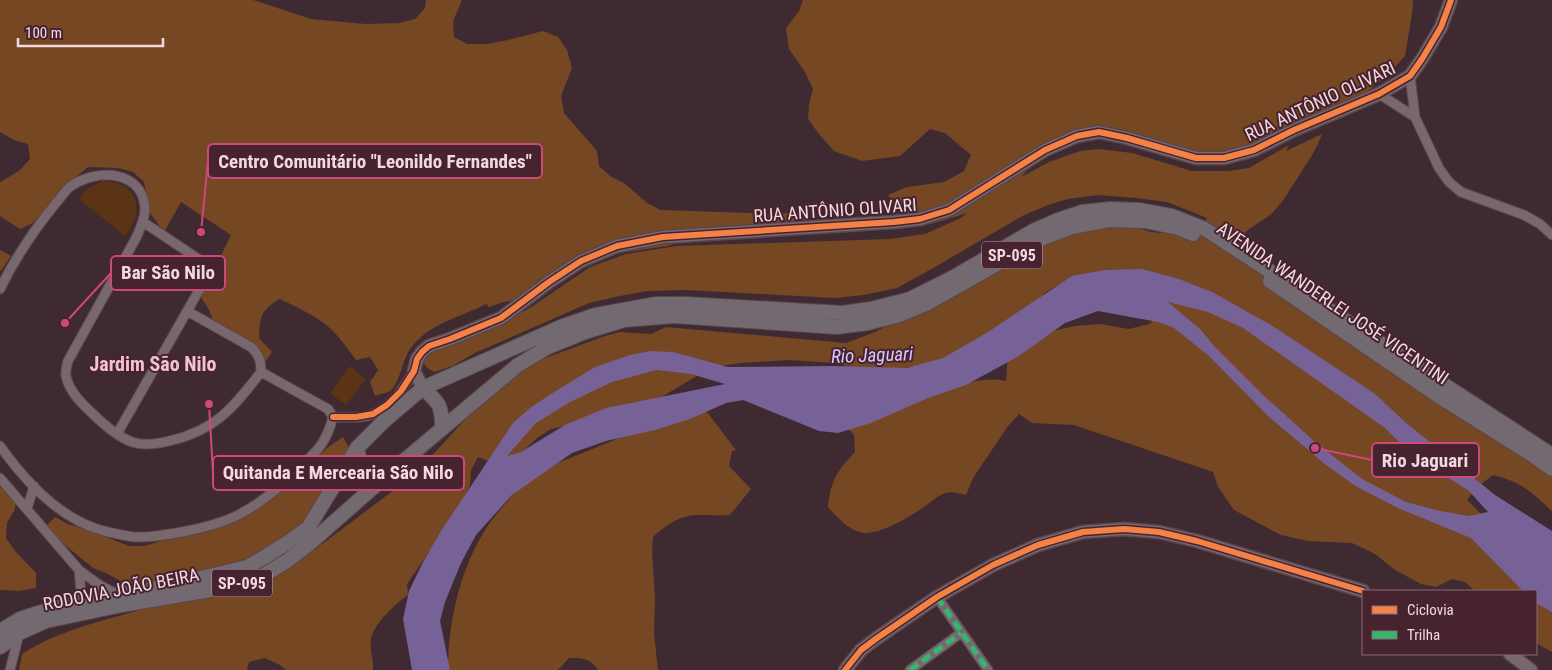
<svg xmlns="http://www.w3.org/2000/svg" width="1552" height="670" font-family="'Roboto Condensed',sans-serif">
	<rect width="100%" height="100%" fill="#3f2a32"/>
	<path fill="#5a3414" d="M 103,181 C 138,182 146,210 125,236 L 79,199 L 87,189 Z
		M 350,366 L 366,379 L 346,405 L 330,393 Z"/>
	<path fill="#754722" d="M 0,0 L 253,0 L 311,19 L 366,24 L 399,23 L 415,19 L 425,8 L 426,0 L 462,0 L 453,21 L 454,37 L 467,44 L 487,44 L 508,40 L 543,31 L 558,37 L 567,50 L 572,68 L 561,96 L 564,113 L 597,151 L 599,166 L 610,176 L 624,183 L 647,203 L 661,210 L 778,214 L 809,211 L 809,226 L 684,239 L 668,246 L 605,255 L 518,300 L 503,302 L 489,307 L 486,304 C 459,318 429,323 410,349 C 402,361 400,383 390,391 C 387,393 380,394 375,396 L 370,382 L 378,370 L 370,357 L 356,360 C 348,349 340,338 331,329 C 318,317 296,306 279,299 C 261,311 260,316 259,338 L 272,352 L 263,365 L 256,346 L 214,323 L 209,310 L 201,297 L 231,235 L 181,202 L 164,232 L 150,213 L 144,182 L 133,172 L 118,168 L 88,167 L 75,178 L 33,223 L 20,229 L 0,216 L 0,182 L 19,171 L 30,159 L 28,144 L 14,140 L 0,132 Z
		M 803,0 L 1413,0 L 1412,14 L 1405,56 L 1393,69 L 1364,95 L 1255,148 L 1208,159 L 1108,137 L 1063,143 L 1034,163 L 1021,177 L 1049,162 L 1080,151 L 1099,149 L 1132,153 L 1192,171 L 1228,171 L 1249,168 L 1289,145 L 1286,151 L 1322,134 C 1316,151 1306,164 1297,179 C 1289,190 1284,201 1274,211 C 1265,221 1247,227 1241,238 L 1238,236 L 1228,248 L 1552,466 L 1552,511 C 1531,492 1522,482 1493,475 L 1476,488 L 1467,500 L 1552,584 L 1552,652 L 1536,643 L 1536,591 L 1475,591 L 1465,582 L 1452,579 L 1436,587 L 1421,584 L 1395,570 L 1375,554 L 1352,543 L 1307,541 L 1281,535 L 1234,510 L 1218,487 L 1213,472 L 1074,425 L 1032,423 L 1019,414 L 1008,426 L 973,478 L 966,495 C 961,494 955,492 950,492 C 939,494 932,501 924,507 C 911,516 881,534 865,533 C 850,532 837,517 828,507 C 831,480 837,471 855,452 L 854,435 L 844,424 L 967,383 C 980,380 993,378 1006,381 L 1008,353 L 1042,333 L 1075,326 L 1100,324 L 1129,329 L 1149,324 L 1161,314 L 1170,302 L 1069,279 L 1046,292 L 1015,323 L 935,364 L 888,370 L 851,367 L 834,363 L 789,360 L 742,363 L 712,367 L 643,408 L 551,429 L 537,438 L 523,451 L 494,463 L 478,457 L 471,470 L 470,485 L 463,502 L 407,584 L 408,595 C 396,603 374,624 371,638 C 369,649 374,659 373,670 L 286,670 L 280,665 L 265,658 L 249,662 L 247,670 L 19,670 L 22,654 C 62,628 112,619 157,605 C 200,593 243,578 286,571 L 414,475 L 510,371 L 605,336 L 620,332 L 651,334 L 666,327 L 846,343 L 875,332 L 912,312 L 983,270 L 1064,235 L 1088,229 L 1114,227 L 1135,227 L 1151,232 L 1173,234 L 1201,234 L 1207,218 L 1167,202 L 1136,198 L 1098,195 L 1068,199 L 1048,205 L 1024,215 L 935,267 L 897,288 L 864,295 L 834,298 L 686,290 L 647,291 L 620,296 L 589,303 L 475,353 L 452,366 L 435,372 C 425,368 422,364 423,354 L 498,326 L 533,306 L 590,267 L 626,254 L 676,246 L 890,239 L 925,234 L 961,218 L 967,213 L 931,224 L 896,208 L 888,195 L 907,187 L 944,182 L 964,171 L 971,155 L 945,133 L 930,129 L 900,156 L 862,161 L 834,151 L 819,134 L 808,119 L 809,104 L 813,89 L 805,72 L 789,49 L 786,28 L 799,11 Z
		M 0,250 L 11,256 L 1,271 L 0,270 Z
		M 705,405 L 707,412 L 736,450 L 732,451 L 729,466 L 751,489 L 730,515 C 719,516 710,515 699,515 C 681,514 665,526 653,537 L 652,552 L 655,599 L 654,634 L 658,670 L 598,670 C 591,658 581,658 569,658 L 558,670 L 448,670 C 448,622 460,568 487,527 C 494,516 503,507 511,497 C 521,486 530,477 543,469 L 698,406 Z
		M 343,437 L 351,451 L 303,528 L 245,563 L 140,585 L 124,583 L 108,574 L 93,568 L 44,528 L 55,517 L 68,524 L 99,534 L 129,546 L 145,546 L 223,521 L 268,500 L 327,448 Z
		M 4,483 L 16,494 L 15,509 L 7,523 L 6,538 L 15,551 L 36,573 L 36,588 L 19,591 L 0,590 L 0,488 Z"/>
	<path fill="#766297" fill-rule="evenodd" d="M 1142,269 L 1179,279 L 1212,292 L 1271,325 L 1374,393 L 1404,421 L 1495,495 L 1552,531 L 1552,612 L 1536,603 L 1536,591 L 1523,591 L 1471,538 L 1398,508 L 1357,487 L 1326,465 L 1268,416 L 1209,356 L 1174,328 L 1158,322 L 1098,311 L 1065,323 L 1019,356 L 966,385 L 928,398 L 871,423 L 838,433 L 819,431 L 743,400 L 726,403 L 690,419 L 655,430 L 606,441 L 572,453 L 512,495 L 476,535 L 461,563 L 445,602 L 440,621 L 450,670 L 412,670 L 403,619 L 409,591 L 423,562 L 441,531 L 513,423 L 530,408 L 551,394 L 595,367 L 630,355 L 650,351 L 673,352 L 728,367 L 834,366 L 907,368 L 943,358 L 988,332 L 1072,276 L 1105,270 ZM 1168,302 L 1208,312 L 1243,328 L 1385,428 L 1411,454 L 1469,491 L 1488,512 L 1469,516 L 1440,511 L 1406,502 L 1362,479 L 1314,441 L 1261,393 L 1215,347 L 1201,330 ZM 657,370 L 691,374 L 725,384 L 606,408 L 565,425 L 521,452 L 507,456 L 536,423 L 570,402 L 612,382 Z"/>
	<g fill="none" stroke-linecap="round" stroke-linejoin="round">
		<g stroke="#59474d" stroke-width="11">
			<path id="street" d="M 1410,76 L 1415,117 L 1439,168 L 1449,182 L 1461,192 L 1524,215 L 1540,224 L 1552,235
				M 1379,94 L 1415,117
				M 0,289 C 15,258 34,230 56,203 C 61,198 65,190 71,186 C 97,168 143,170 145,209 C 145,219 140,229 136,238 L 68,361 C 67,365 65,371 66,376 C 69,391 81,403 92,413 C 103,424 116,436 132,442 C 144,446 157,444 169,441 C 215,431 234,407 261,372
				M 187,311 L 251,347 C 259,355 261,360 261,372
				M 261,372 L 328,409 L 333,417
				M 333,417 C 346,417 361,419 373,414 C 392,406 404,387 414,371
				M 117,434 L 206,278 C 208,270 206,266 200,260 L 143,222
				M 0,446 C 25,481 61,520 104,531 C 113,533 125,536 134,537 C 160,538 210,528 234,517 C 258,506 279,488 298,469 C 317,451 326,444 333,417
				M 0,478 L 79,570 L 98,584 L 116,594
				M 27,509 L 34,486
				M 937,597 L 988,670
				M 79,602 L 81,592 L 79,570
				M 10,670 L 19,634
				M 910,670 L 961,633"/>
		</g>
		<g stroke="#59474d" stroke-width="15">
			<path id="secondary" d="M 423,388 L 414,371 L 417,359 L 422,352 L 429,346 L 450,339 L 501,318 L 549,282 L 581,261 L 617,246 L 663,237 L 894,222 L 920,219 L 949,210 L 1045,150 L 1077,136 L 1099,132 L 1127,138 L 1196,158 L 1224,158 L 1254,150 L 1294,130 L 1379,94 L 1410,76 L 1422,59 L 1441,27 L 1451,0
				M 1510,654 L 1531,670
				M 845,670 L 861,650 L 877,638 L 937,597 L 993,565 L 1038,545 L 1083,532 L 1124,529 L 1159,532 L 1197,541 L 1363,591"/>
		</g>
		<g stroke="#59474d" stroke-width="16">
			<path id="primary" d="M 1270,281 L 1437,395 L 1531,454 L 1552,469
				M 423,388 C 440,404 442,405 442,429
				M 357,448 C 362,473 369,475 392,469
				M 0,631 L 20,619 L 38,613 L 85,600 L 163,587 L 247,567 L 263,558 L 287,543 L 308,528 L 357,448 L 383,422 L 423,388 L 563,326 L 595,315 L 656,304 L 686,304 L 842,313 L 871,309 L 910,299 L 952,278 L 1033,231 L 1058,220 L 1082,212 L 1110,209 L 1140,210 L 1172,216 L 1205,229 L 1552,455
				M 0,647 L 19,633 L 46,621 L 122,605 L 210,590 L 240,584 L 264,575 L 287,561 L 308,545 L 394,469 L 518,365 L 548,347 L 585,332 L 624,320 L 674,316 L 837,327 L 868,323 L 899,315 L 928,303 L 1043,238 L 1072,227 L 1109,220 L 1145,221 L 1178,228 L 1193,234"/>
		</g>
		<use href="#street" stroke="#78676d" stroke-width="9"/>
		<use href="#secondary" stroke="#78676d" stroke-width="12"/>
		<use href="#primary" stroke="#736971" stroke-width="14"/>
		<path stroke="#33b770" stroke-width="5" stroke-dasharray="10 5" stroke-linecap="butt" d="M 937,597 L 988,670
			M 910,670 L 961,633"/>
		<g stroke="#47222f" stroke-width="9">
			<path id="cycleway" d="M 333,417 L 356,417 L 373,414 L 387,405 L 401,391 L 414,371 L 417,359 L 422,352 L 429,346 L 450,339 L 501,318 L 549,282 L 581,261 L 617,246 L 663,237 L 894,222 L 920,219 L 949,210 L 1045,150 L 1077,136 L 1099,132 L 1127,138 L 1196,158 L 1224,158 L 1254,150 L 1294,130 L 1379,94 L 1410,76 L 1422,59 L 1441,27 L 1451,0
				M 845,670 L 861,650 L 877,638 L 937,597 L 993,565 L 1038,545 L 1083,532 L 1124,529 L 1159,532 L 1197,541 L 1363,591"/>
		</g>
		<use href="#cycleway" stroke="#f48246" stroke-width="6"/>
	</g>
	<g text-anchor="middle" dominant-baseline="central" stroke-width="4" stroke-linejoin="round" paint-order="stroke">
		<g fill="#47222f" stroke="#bfa2ab" stroke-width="1">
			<rect x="982" y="241.5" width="60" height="27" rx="4"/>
			<rect x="212" y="569.5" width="60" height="27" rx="4"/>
		</g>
		<g font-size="16" font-weight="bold" fill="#f2d9e0">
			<text x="1012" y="255">SP-095</text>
			<text x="242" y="583">SP-095</text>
		</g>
		<g font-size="18" fill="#f2d9e0" stroke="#47222f">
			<text transform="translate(1320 101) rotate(-25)">RUA ANTÔNIO OLIVARI</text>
			<text transform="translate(835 210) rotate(-4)">RUA ANTÔNIO OLIVARI</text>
			<text transform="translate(1333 303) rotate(34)">AVENIDA WANDERLEI JOSÉ VICENTINI</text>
			<text transform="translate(121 589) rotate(-11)">RODOVIA JOÃO BEIRA</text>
		</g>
		<g font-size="19" font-style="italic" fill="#d9c9fd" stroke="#47222f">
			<text transform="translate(872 355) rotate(-2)">Rio Jaguari</text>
		</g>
		<g font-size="20" font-weight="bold" fill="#f3c2d0" stroke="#47222f">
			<text x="153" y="364">Jardim São Nilo</text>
		</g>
	</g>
	<path fill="none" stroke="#ce487c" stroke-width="2" d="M201 232L208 161M65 323L111 273M1315 448L1372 460M209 404L213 473"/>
	<g fill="#ce487c" stroke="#47222f" stroke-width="2">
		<circle cx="201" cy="232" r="5"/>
		<circle cx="65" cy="323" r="5"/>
		<circle cx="1315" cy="448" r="5"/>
		<circle cx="209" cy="404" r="5"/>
	</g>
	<g fill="#47222f" stroke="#ce487c" stroke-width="2">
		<rect x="208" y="144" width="334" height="34" rx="5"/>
		<rect x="111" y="256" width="114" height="34" rx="5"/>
		<rect x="1372" y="443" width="107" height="34" rx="5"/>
		<rect x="213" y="456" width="251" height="34" rx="5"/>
	</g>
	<g font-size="19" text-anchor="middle" font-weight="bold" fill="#f2d9e0">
		<text x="375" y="168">Centro Comunitário "Leonildo Fernandes"</text>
		<text x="168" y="279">Bar São Nilo</text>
		<text x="1425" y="467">Rio Jaguari</text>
		<text x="338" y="479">Quitanda E Mercearia São Nilo</text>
	</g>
	<rect x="1362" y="590" width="175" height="65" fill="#47222f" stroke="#8b6b76"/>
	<rect x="1372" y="606" width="25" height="8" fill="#f48246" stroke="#8b6b76"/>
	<text x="1407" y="615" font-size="15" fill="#f2d9e0">Ciclovia</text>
	<rect x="1372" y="631" width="25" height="8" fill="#33b770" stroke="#8b6b76"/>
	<text x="1407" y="640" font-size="15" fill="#f2d9e0">Trilha</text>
	<path d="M18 38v8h145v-8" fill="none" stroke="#f2d9e0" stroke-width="2.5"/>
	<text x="25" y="38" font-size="15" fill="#f2d9e0" stroke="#47222f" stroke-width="4" paint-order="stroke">100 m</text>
</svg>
